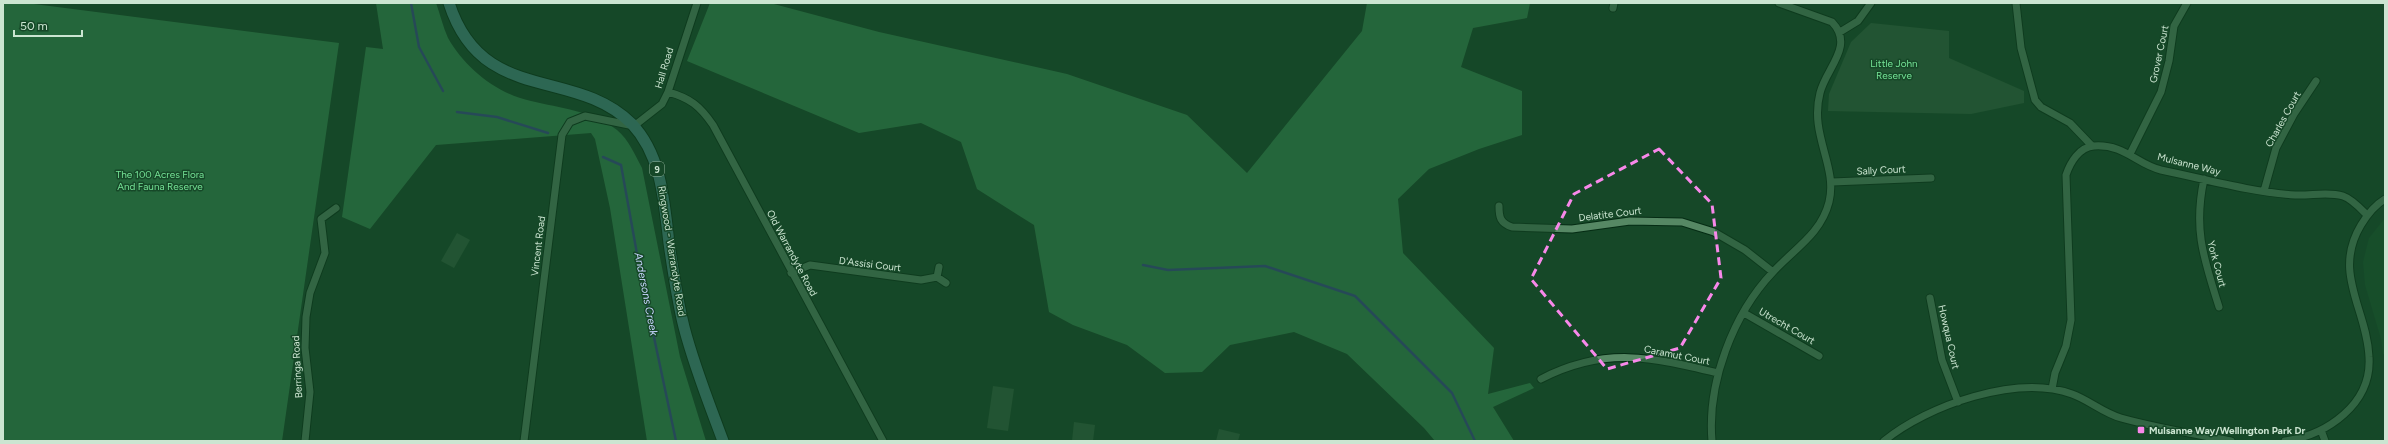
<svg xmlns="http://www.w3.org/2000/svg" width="2388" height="444" font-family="Figtree,sans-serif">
	<rect width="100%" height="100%" fill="#164828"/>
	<path fill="#19542e" d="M 2385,218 L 2385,355 L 2383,354 L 2381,339 L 2365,285 L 2363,262 L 2369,238 Z"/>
	<path fill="#316240" d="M 1871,23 L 1949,31 L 1949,58 L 2024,91 L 2024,103 L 1971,114 L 1828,111 L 1829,94 L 1851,42 Z
		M 457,233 L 470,240 L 454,268 L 441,261 Z
		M 993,386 L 1014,389 L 1008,431 L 987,428 Z
		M 1074,422 L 1095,425 L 1093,441 L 1072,441 Z
		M 1219,429 L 1240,434 L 1238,441 L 1216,441 Z"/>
	<path fill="#378a53" d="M 3,3 L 26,3 L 339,43 L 282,441 L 3,441 Z
		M 376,3 L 436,3 C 440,14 443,27 448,38 C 465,68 497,94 531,101 C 560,108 592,111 617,130 C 629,140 635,155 642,168 L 680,357 L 706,441 L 647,441 L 610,208 L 595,139 L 591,133 L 436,145 L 370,229 L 342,217 L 366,47 L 383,49 Z
		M 710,3 L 770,3 L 879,32 L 1067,74 L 1187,115 L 1247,173 L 1362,31 L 1367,3 L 1530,3 L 1527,18 L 1473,28 L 1461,67 L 1522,91 L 1522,135 L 1479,149 L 1429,169 L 1398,199 L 1403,253 L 1494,348 L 1488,394 L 1530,383 L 1534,388 L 1493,407 L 1514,441 L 1435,441 L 1424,428 L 1347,354 L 1294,332 L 1230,345 L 1202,372 L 1165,373 L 1127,345 L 1073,325 L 1049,312 L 1034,225 L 977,189 L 961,142 L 921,123 L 859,133 L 687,61 Z"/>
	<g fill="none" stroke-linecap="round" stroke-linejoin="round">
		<path stroke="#3b4a91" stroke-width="2.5" d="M 411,3 L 419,47 L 443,91
			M 457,112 L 497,117 L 548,133
			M 603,157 L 621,165 L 641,276 L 676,441
			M 1143,265 L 1168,270 L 1265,266 L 1355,296 L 1452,393 L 1475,441"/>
		<g stroke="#052c14" stroke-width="9">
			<path id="minor" d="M 2016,3 L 2021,48 L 2035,100 L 2041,107 L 2070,123 L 2092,146
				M 1613,8 L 1614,3
				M 1840,32 L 1858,21 L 1871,3
				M 668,92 C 690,98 700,106 713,125 L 883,441
				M 2130,154 L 2161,92 L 2169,61 L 2174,26 L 2187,3
				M 2204,179 C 2193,230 2204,259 2219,307
				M 1832,182 L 1931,178
				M 2264,191 L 2276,148 L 2294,114 L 2316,81
				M 1499,206 C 1499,217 1500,223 1512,227 L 1572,229 L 1630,221 L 1682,222 L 1714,232 L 1745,250 L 1773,272
				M 791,273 L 810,265 L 921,280 L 937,277 L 946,283
				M 937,277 L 939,267
				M 1930,298 L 1942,360 L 1958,402
				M 1744,313 L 1819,356
				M 1541,379 C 1605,346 1651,357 1718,373
				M 2052,389 L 2055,373 L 2066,346 L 2071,320 L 2066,175 C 2070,163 2079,147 2094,146 C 2125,144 2136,164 2161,170 C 2205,179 2250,192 2295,195 C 2311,196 2327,191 2343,196 C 2352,199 2361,209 2367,215
				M 2321,430 L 2325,441
				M 305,441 L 310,392 L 305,348 L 306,317 L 310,293 L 325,253 L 321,219 L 336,208
				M 524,441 L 562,135 L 570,122 L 585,116 L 634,126 L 662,104 L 668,92 L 697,3
				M 1712,441 C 1707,383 1733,314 1773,272 C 1794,249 1821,234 1829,202 C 1838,166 1809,135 1820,93 C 1826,68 1855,46 1832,22 L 1779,3
				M 1884,441 C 1928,405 2017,374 2072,394 C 2089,400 2103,413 2121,418 C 2157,428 2194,434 2231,441
				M 2285,441 C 2327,435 2372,404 2369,357 C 2367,309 2332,273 2361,225 C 2367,215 2375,205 2385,199"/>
		</g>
		<g stroke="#052c14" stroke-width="13">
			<path id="primary" d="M 449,3 C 482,106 574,66 632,124 C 662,156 664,202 669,243 C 673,271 677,299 684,327 C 694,366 709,403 723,441"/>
		</g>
		<use href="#minor" stroke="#568864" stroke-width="7"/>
		<use href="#primary" stroke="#498d88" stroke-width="11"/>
	</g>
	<path d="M0 0H2388V444H0ZM 1659,149 L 1712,204 L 1721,278 L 1680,348 L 1607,369 L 1531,279 L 1574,194 Z" fill="#164828" fill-opacity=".55" fill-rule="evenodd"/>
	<path fill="none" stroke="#f888ea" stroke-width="3" stroke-dasharray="8 5" stroke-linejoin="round" d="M 1659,149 L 1712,204 L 1721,278 L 1680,348 L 1607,369 L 1531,279 L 1574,194 Z"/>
	<rect fill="#f888ea" stroke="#164828" stroke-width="1.5" x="2137" y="426" width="8" height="8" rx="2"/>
	<g text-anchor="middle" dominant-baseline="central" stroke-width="3" stroke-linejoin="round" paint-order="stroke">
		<rect fill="#164828" stroke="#95b69e" stroke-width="1" x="650" y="162" width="14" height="14" rx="3"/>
		<g font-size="9" font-weight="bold" fill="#cbe5d1">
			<text x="657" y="169">9</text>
		</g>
		<g font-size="10" fill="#cbe5d1" stroke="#164828">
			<text transform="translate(2159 54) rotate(-78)">Grover Court</text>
			<text transform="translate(664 68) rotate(-73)">Hall Road</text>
			<text transform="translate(2283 119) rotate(-61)">Charles Court</text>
			<text transform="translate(2189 164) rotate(14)">Mulsanne Way</text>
			<text transform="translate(1881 170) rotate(-3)">Sally Court</text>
			<text transform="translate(1610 214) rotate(-7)">Delatite Court</text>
			<text transform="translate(538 246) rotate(-83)">Vincent Road</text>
			<text transform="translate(672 251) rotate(81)">Ringwood - Warrandyte Road</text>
			<text transform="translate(792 253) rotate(62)">Old Warrandyte Road</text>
			<text transform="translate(870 264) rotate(7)">D'Assisi Court</text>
			<text transform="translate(2217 264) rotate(75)">York Court</text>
			<text transform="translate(1787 326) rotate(30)">Utrecht Court</text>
			<text transform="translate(1949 337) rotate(77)">Howqua Court</text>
			<text transform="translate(1677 355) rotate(11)">Caramut Court</text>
			<text transform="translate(297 367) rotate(-93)">Berringa Road</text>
		</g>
		<g font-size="10" fill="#75e296" stroke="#164828">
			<text x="1894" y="63">Little John<tspan x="1894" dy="12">Reserve</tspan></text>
			<text x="160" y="174">The 100 Acres Flora<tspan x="160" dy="12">And Fauna Reserve</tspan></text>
		</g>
		<g font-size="10" font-weight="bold" fill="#cbe5d1" stroke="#164828" text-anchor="start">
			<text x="2149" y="430">Mulsanne Way/Wellington Park Dr</text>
		</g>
		<g font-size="11" font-style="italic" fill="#c8d5fe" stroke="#164828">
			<text transform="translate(646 294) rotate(79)">Andersons Creek</text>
		</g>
	</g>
	<rect width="2388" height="444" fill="none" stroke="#cbe5d1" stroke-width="8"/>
	<path d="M14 30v6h68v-6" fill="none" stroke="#cbe5d1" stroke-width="2"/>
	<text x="20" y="30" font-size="12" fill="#cbe5d1" stroke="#164828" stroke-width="3" paint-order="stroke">50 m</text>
</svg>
